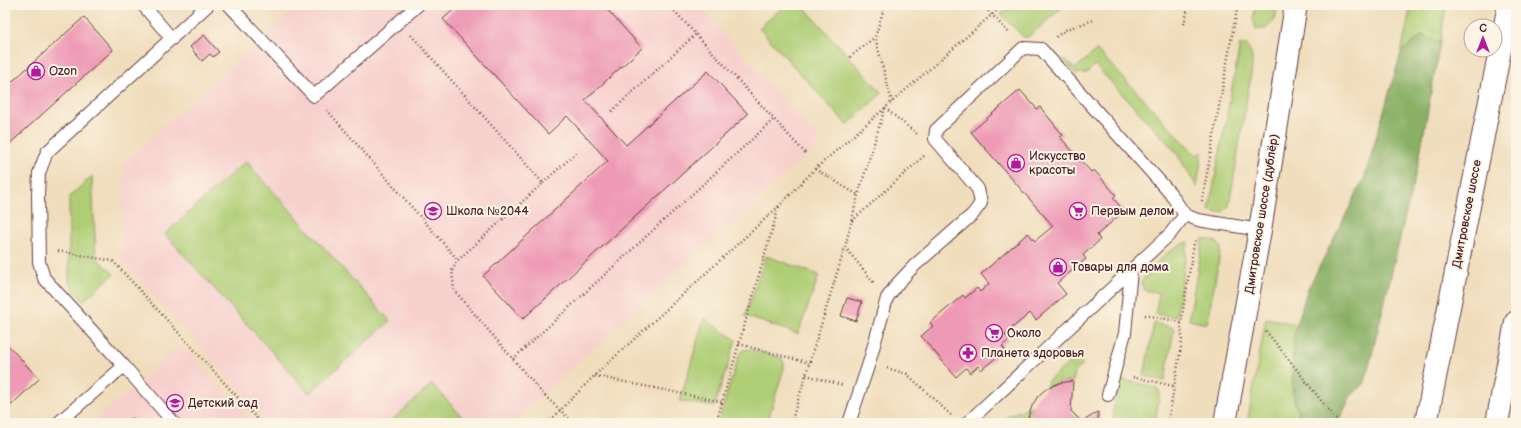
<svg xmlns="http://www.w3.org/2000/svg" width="1521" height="428" font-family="'Balsamiq Sans',sans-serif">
	<rect width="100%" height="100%" fill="#fcf5e5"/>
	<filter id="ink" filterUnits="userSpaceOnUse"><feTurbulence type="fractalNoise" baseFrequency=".025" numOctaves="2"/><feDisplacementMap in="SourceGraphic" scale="8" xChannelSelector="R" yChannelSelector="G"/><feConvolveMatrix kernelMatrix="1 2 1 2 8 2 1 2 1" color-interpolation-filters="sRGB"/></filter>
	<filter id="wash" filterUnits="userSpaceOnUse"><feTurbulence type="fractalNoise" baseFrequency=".012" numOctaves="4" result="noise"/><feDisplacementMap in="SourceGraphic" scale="16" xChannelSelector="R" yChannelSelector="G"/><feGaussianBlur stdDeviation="0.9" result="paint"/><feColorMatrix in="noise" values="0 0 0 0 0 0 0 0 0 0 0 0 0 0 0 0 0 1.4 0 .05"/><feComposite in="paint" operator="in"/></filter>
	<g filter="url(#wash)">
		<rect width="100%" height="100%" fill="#f0ddbc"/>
		<path fill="#f7d0ce" d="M 299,5 L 698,5 L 821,141 L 511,423 L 270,423 L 121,259 L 123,163 Z
			M 181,345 L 254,423 L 91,423 Z"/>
		<path fill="#aecd74" stroke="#7c7650" d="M 785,5 L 802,5 L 882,93 L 847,125 L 759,28 Z
			M 1011,5 L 1065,5 L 1028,37 L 1023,37 L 1001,14 Z
			M 1256,5 L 1277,5 L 1275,20 L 1265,29 L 1256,29 L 1253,19 Z
			M 1411,5 L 1446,5 L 1440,43 L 1422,35 L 1401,53 Z
			M 1240,45 L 1247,45 C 1252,54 1253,59 1252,68 L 1229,206 L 1224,211 L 1216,213 L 1209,210 Z
			M 1097,50 L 1196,155 L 1202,152 L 1197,187 L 1176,152 L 1095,65 L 1087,73 L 1076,74 L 1063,61 L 1064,59 L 1075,69 Z
			M 246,161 L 390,321 L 309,393 L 165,234 Z
			M 92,176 L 96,257 L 114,274 L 83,301 L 69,282 L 69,197 Z
			M 1203,238 L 1217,242 L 1221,248 L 1207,324 L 1189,320 Z
			M 1188,242 L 1176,317 L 1155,314 L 1159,293 L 1144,290 L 1141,283 C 1146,273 1165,253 1176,247 C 1179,245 1184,244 1188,242 Z
			M 766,256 L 819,275 L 798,334 L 745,316 Z
			M 704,318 L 736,340 L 714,407 L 680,401 Z
			M 1266,318 L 1297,324 C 1292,342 1291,374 1293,393 C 1294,403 1298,413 1301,423 L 1247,423 Z
			M 1154,323 L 1174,328 L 1165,381 L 1144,376 Z
			M 751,349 L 780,358 L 784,362 L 784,368 L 767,423 L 718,423 L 739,355 L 743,350 Z
			M 1076,357 L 1083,364 L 1075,373 L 1073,381 L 1059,383 L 1046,389 L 1048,381 Z
			M 1120,379 L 1157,388 L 1160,392 L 1155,423 L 1114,423 L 1113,409 Z
			M 432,384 L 467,422 L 389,423 Z
			M 1032,406 L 1028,418 L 1028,423 L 1002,423 L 1009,415 Z"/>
		<path fill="#8ab066" stroke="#6a6848" d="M 1422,35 L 1440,43 L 1419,159 L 1365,383 L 1350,397 L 1338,423 L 1301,423 L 1293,393 L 1293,354 L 1294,335 L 1307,291 L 1364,179 L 1401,53 Z"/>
		<g id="blocks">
			<path fill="#ee9ab6" d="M 459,5 L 603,5 L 642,48 L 585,100 L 626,145 L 708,71 L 748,114 L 523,319 L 483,276 L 608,161 L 567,116 L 548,134 L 443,19 Z
				M 84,17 L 113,50 L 5,148 L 5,88 Z
				M 204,35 L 219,52 L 213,57 L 210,54 L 202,61 L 190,47 Z
				M 1020,90 L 1037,109 L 1040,107 L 1063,135 L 1060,137 L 1091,172 L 1094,170 L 1116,195 L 1113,198 L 1124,211 L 1097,235 L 1100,240 L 1083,255 L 1086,259 L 1057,283 L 1066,294 L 1036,320 L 1030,313 L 1012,328 L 1005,335 L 1009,340 L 1002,346 L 1005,350 L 981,370 L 978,366 L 970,373 L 966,368 L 956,377 L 921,336 L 933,326 L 930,323 L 963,295 L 965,298 L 977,288 L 980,292 L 989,284 L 981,274 L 1028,233 L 1035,241 L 1053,226 L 971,132 Z
				M 847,298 L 862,302 L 856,321 L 841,316 Z
				M 5,342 L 39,379 L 8,408 L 5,405 Z
				M 1073,381 L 1071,411 L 1082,422 L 1098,412 L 1098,423 L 1028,423 L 1028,418 L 1032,406 L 1038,396 L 1046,389 L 1059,383 Z
				M 132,418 L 137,423 L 126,423 Z"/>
		</g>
	</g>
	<g filter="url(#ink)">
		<use href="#blocks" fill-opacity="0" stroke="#633c41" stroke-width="1"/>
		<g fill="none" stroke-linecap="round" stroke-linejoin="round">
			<g stroke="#633c41" stroke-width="14">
				<path id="lane" d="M 143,5 L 172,39
					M 229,5 L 314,96 L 418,5
					M 124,366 L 174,423
					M 1108,395 L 1125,333 L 1131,271
					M 58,423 L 124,366 L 44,278 L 39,262 L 38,195 L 39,173 L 47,152 L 208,5
					M 849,423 L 869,363 L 887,298 L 898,283 L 914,266 L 973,214 L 981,203 L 978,189 L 935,139 L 936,130 L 1023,48 L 1041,49 L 1170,193 L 1185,215 L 1198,220 L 1260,230
					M 967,423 L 1170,234 L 1185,215"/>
			</g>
			<g stroke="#633c41" stroke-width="24">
				<path id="street" d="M 1225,423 L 1260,230 L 1296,5"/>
			</g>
			<g stroke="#633c41" stroke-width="24">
				<path id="highway" d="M 1426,423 L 1509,5
					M 1497,423 L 1516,322"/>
			</g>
			<path stroke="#633c41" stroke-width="2.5" stroke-dasharray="1 3" stroke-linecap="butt" d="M 669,5 L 806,154
				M 878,5 L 884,7
				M 885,5 L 875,37 L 892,102
				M 983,5 L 1010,34
				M 1184,24 L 1189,5
				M 411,35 L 543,183 L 458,260 L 452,271 L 454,290 L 543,394 L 574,423
				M 1056,37 L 1067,29 L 1094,20
				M 850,57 L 875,37
				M 885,108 L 917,134
				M 327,110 L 458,260
				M 612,111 L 696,34
				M 815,169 L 858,195
				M 543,183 L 578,151
				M 1202,201 L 1232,35 L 1238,5
				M 852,221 L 925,155
				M 845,247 L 875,284
				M 58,251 L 113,261 L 261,423
				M 1145,315 L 1181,322
				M 1266,331 L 1339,423
				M 739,344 L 809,363
				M 513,359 L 773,120
				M 887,368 L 907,374 L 951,415
				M 806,375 L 842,385
				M 595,376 L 723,402
				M 1133,377 L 1174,386
				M 548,423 L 594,376 L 779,206 L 815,169 L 1003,5
				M 716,423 L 779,206
				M 791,423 L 845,247 L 858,195 L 885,108
				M 1168,423 L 1182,341 L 1181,322 L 1195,238"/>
			<use href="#lane" stroke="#fff" stroke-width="12"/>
			<use href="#street" stroke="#fff" stroke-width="22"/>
			<use href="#highway" stroke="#fff" stroke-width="22"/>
		</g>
	</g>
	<defs>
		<g id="shop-ring" transform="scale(0.9)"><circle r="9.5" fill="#fcf5e5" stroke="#b5179e" stroke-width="1.5"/><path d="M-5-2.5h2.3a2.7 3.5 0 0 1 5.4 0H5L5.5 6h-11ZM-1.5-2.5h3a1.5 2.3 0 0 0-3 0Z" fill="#b5179e"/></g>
		<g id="school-ring" transform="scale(0.9)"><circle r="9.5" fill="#fcf5e5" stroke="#b5179e" stroke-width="1.5"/><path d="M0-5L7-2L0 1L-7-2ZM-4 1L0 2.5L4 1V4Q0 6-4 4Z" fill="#b5179e"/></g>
		<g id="supermarket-ring" transform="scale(0.9)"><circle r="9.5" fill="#fcf5e5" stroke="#b5179e" stroke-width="1.5"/><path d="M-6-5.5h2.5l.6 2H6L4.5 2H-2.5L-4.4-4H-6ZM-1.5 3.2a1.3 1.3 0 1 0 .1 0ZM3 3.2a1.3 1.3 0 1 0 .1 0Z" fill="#b5179e"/></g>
		<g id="pharmacy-ring" transform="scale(0.9)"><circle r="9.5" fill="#fcf5e5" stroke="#b5179e" stroke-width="1.5"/><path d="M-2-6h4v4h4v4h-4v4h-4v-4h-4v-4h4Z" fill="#b5179e"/></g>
	</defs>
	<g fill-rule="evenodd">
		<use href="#shop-ring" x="36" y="71"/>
		<use href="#shop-ring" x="1016" y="163"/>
		<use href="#school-ring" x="433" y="211"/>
		<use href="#supermarket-ring" x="1078" y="211"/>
		<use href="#shop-ring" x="1058" y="267"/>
		<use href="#supermarket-ring" x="994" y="333"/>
		<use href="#pharmacy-ring" x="968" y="353"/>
		<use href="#school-ring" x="175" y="403"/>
	</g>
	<g text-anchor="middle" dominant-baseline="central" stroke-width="4" stroke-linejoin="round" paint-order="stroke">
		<g font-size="12" fill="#4a1f2b" stroke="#fcf5e5" text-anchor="start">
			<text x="49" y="71">Ozon</text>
			<text x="1029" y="156">Искусство<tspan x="1029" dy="14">красоты</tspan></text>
			<text x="446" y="211">Школа №2044</text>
			<text x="1091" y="211">Первым делом</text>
			<text x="1071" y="267">Товары для дома</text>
			<text x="1007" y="333">Около</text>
			<text x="981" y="353">Планета здоровья</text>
			<text x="188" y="403">Детский сад</text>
		</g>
		<g font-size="12" fill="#4a1f2b" stroke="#fcf5e5">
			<text transform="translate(1262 214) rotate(-81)">Дмитровское шоссе (дублёр)</text>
			<text transform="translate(1467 214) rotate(-79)">Дмитровское шоссе</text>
		</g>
	</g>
	<rect width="1521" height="428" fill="none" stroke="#fcf5e5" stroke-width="20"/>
	<g transform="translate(1483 38)"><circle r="19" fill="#fcf5e5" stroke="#b59f9b"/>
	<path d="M0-3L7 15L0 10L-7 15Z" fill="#b5179e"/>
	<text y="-6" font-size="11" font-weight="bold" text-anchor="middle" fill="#4a1f2b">С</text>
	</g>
</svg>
